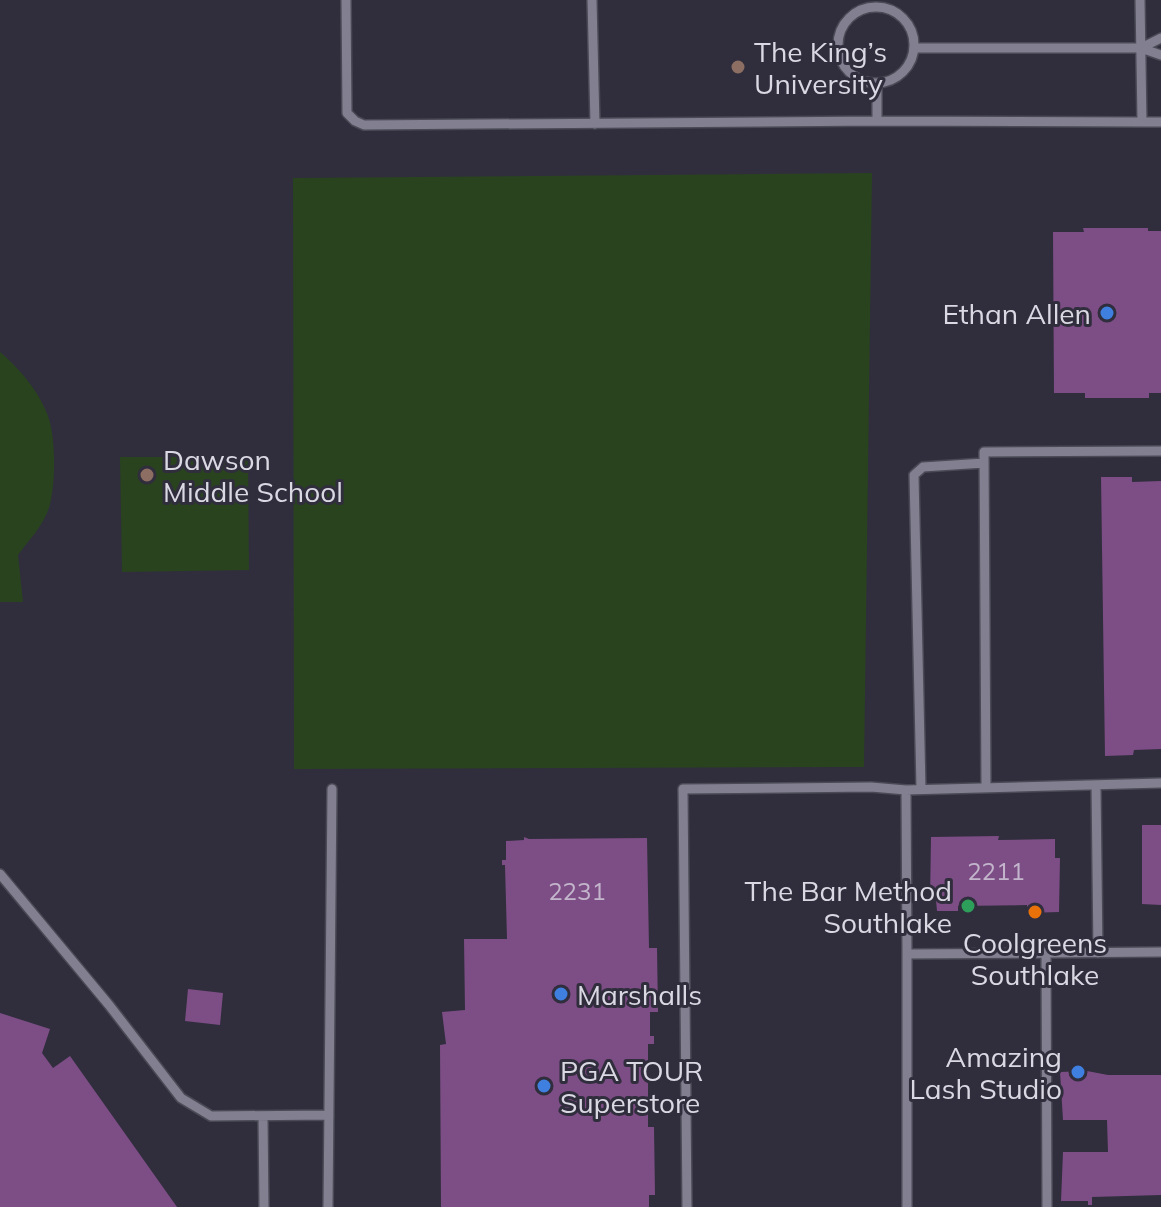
<svg xmlns="http://www.w3.org/2000/svg" width="1161" height="1207" font-family="Mulish,sans-serif">
	<rect width="100%" height="100%" fill="#302e3d"/>
	<path fill="#29431f" d="M 872,173 L 864,767 L 294,769 L 293,178 Z
		M 0,352 C 19,368 39,391 48,416 C 56,438 56,485 49,508 C 43,526 29,540 18,555 L 23,602 L 0,602 Z
		M 120,457 L 248,457 L 249,570 L 122,572 Z"/>
	<path fill="#7d4d85" d="M 1083,228 L 1148,228 L 1148,231 L 1161,231 L 1161,393 L 1149,393 L 1149,398 L 1085,398 L 1085,393 L 1054,393 L 1053,232 L 1084,232 Z
		M 1101,477 L 1132,477 L 1132,482 L 1161,481 L 1161,749 L 1134,750 L 1133,755 L 1105,756 Z
		M 1142,825 L 1161,825 L 1161,905 L 1142,904 Z
		M 999,836 L 998,840 L 1055,839 L 1055,858 L 1060,858 L 1059,912 L 1027,913 L 1027,905 L 958,906 L 958,911 L 937,911 L 936,900 L 930,900 L 931,837 Z
		M 524,837 L 529,839 L 647,838 L 649,948 L 657,948 L 658,1012 L 650,1012 L 650,1036 L 654,1036 L 654,1044 L 648,1044 L 648,1127 L 654,1127 L 655,1195 L 649,1195 L 649,1207 L 441,1207 L 440,1045 L 446,1044 L 442,1012 L 465,1010 L 464,939 L 507,939 L 505,865 L 502,865 L 502,860 L 506,860 L 506,841 L 524,840 Z
		M 188,989 L 223,993 L 220,1025 L 185,1021 Z
		M 0,1013 L 50,1029 L 42,1053 L 53,1068 L 70,1056 L 177,1207 L 0,1207 Z
		M 1087,1071 L 1108,1075 L 1161,1075 L 1161,1195 L 1092,1197 L 1092,1205 L 1088,1205 L 1088,1201 L 1061,1201 L 1063,1152 L 1108,1152 L 1107,1120 L 1063,1120 L 1060,1072 Z"/>
	<g fill="none" stroke-linecap="round" stroke-linejoin="round">
		<g stroke="#4a4955" stroke-width="12">
			<path id="service" d="M 346,0 L 347,113 L 355,121 L 364,125 L 877,121 L 877,83
				M 592,0 L 595,124
				M 1140,0 L 1142,122 L 1161,122
				M838 45a38 38 0 1 1 76 0a38 38 0 1 1-76 0Z
				M 914,48 L 1141,48 L 1161,55
				M 1141,48 L 1161,38
				M 877,121 L 1142,122
				M 1096,785 L 1098,953
				M 986,788 L 984,452 L 1161,451
				M 921,789 L 914,475 L 923,467 L 984,463
				M 906,790 L 907,954 L 1161,952
				M 0,874 L 109,1005 L 181,1098 L 211,1116 L 329,1115
				M 1046,953 L 1047,1207
				M 907,954 L 907,1207
				M 263,1116 L 264,1207
				M 328,1207 L 332,789
				M 687,1207 L 683,789 L 871,787 L 906,790 L 1161,783"/>
		</g>
		<use href="#service" stroke="#817f90" stroke-width="9"/>
	</g>
	<g fill="#8d6e63" stroke="#302e3d" stroke-width="3">
		<circle cx="738" cy="67" r="8"/>
		<circle cx="147" cy="475" r="8"/>
	</g>
	<g fill="#3f7fe0" stroke="#302e3d" stroke-width="3">
		<circle cx="1107" cy="313" r="8"/>
		<circle cx="561" cy="994" r="8"/>
		<circle cx="1078" cy="1072" r="8"/>
		<circle cx="544" cy="1086" r="8"/>
	</g>
	<circle fill="#2e9e5b" stroke="#302e3d" stroke-width="3" cx="968" cy="906" r="8"/>
	<circle fill="#e8710a" stroke="#302e3d" stroke-width="3" cx="1035" cy="912" r="8"/>
	<g text-anchor="middle" dominant-baseline="central" stroke-width="6" stroke-linejoin="round" paint-order="stroke">
		<g font-size="24" fill="#c3b6cc">
			<text x="996" y="871">2211</text>
			<text x="577" y="891">2231</text>
		</g>
		<g font-size="28" fill="#dad9e3" stroke="#302e3d" text-anchor="start">
			<text x="754" y="51">The King’s<tspan x="754" dy="32">University</tspan></text>
			<text x="1091" y="313" text-anchor="end">Ethan Allen</text>
			<text x="163" y="459">Dawson<tspan x="163" dy="32">Middle School</tspan></text>
			<text x="952" y="890" text-anchor="end">The Bar Method<tspan x="952" dy="32">Southlake</tspan></text>
			<text x="1035" y="942" text-anchor="middle">Coolgreens<tspan x="1035" dy="32">Southlake</tspan></text>
			<text x="577" y="994">Marshalls</text>
			<text x="1062" y="1056" text-anchor="end">Amazing<tspan x="1062" dy="32">Lash Studio</tspan></text>
			<text x="560" y="1070">PGA TOUR<tspan x="560" dy="32">Superstore</tspan></text>
		</g>
	</g>
</svg>
